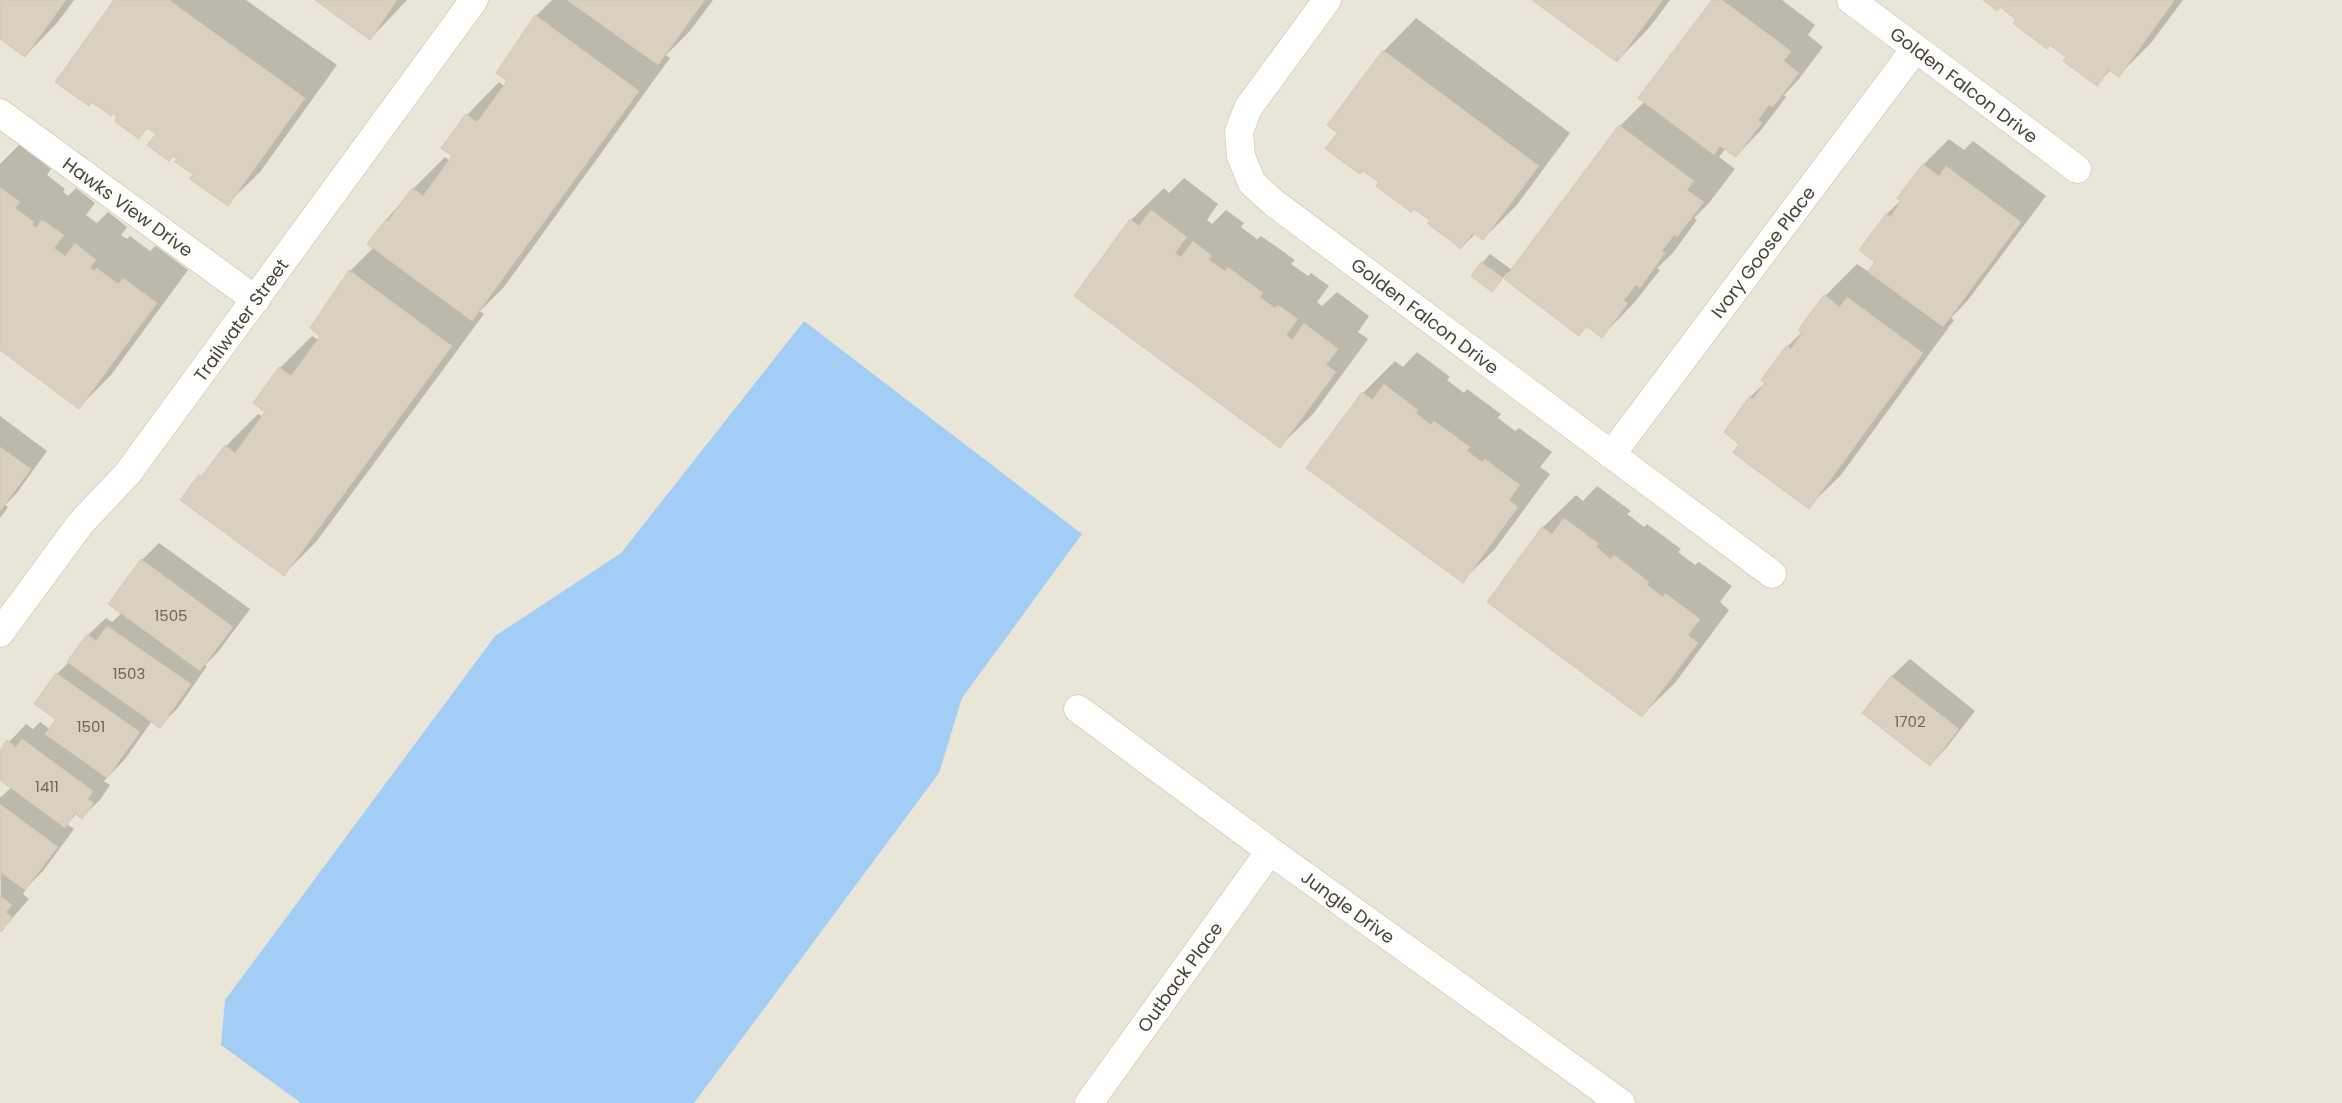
<svg xmlns="http://www.w3.org/2000/svg" width="2342" height="1103" font-family="Poppins,sans-serif">
	<rect width="100%" height="100%" fill="#f6f3ea"/>
	<path fill="#eae6d7" d="M 0,0 L 2342,0 L 2342,1103 L 0,1103 Z"/>
	<path fill="#a2cef6" d="M 804,321 L 1082,534 L 962,698 L 939,773 L 694,1103 L 301,1103 L 221,1045 L 225,1000 L 495,636 L 621,553 Z"/>
	<path fill="#0003" d="M 0,0 L 74,0 L 57,23 L 25,56 L 0,38 Z
		M 116,0 L 246,0 L 337,65 L 260,172 L 227,204 L 194,174 L 157,134 L 148,127 L 138,137 L 119,116 Z
		M 317,0 L 407,0 L 370,39 Z
		M 552,0 L 713,0 L 690,31 L 666,55 L 670,58 L 504,287 L 480,311 L 484,314 L 316,542 L 284,574 L 182,500 L 226,446 L 258,414 L 263,417 L 266,412 L 280,368 L 312,336 L 318,340 L 350,271 L 373,248 L 386,220 L 413,189 L 445,157 L 450,161 L 454,156 L 443,148 L 467,115 L 499,82 L 504,86 L 536,16 Z
		M 1535,0 L 1670,0 L 1649,28 L 1617,61 Z
		M 1713,0 L 1782,0 L 1815,25 L 1808,35 L 1823,47 L 1798,80 L 1784,95 L 1786,97 L 1761,130 L 1736,156 L 1726,148 L 1719,157 L 1735,169 L 1709,203 L 1694,218 L 1697,220 L 1672,254 L 1657,268 L 1660,270 L 1634,303 L 1602,336 L 1588,325 L 1579,334 L 1508,272 L 1492,290 L 1482,263 L 1490,254 L 1512,270 L 1620,126 L 1644,102 Z
		M 1985,0 L 2183,0 L 2151,43 L 2119,75 L 2111,70 L 2097,84 L 2068,57 L 2000,6 Z
		M 1416,18 L 1570,133 L 1516,206 L 1483,239 L 1476,233 L 1461,248 L 1432,220 L 1381,182 L 1339,132 L 1384,51 Z
		M 1949,139 L 1964,150 L 1973,141 L 2046,196 L 1968,300 L 1951,318 L 1954,320 L 1841,475 L 1808,507 L 1725,432 L 1750,397 L 1766,382 L 1788,346 L 1802,332 L 1825,296 L 1857,264 L 1869,272 L 1877,262 L 1861,250 L 1887,214 L 1901,200 L 1923,165 Z
		M 19,145 L 51,169 L 47,175 L 65,189 L 63,192 L 68,196 L 76,188 L 95,203 L 86,215 L 97,223 L 108,212 L 127,227 L 121,235 L 127,239 L 130,236 L 150,251 L 156,246 L 188,270 L 111,375 L 79,407 L 0,349 L 0,164 Z
		M 1184,178 L 1218,204 L 1207,220 L 1212,224 L 1226,210 L 1244,223 L 1241,227 L 1257,239 L 1261,236 L 1295,260 L 1291,264 L 1308,276 L 1311,273 L 1329,286 L 1317,302 L 1322,306 L 1337,292 L 1369,316 L 1358,332 L 1368,339 L 1313,414 L 1280,446 L 1131,220 L 1164,188 L 1169,193 Z
		M 1417,352 L 1450,377 L 1447,380 L 1464,393 L 1467,389 L 1501,414 L 1498,418 L 1515,431 L 1519,428 L 1552,452 L 1540,467 L 1550,474 L 1495,549 L 1462,581 L 1363,393 L 1395,361 L 1403,367 Z
		M 0,416 L 47,451 L 16,494 L 5,505 L 8,507 L 0,518 Z
		M 1597,486 L 1631,511 L 1627,514 L 1644,527 L 1647,524 L 1681,549 L 1678,552 L 1695,565 L 1699,562 L 1732,586 L 1720,602 L 1729,610 L 1675,683 L 1642,715 L 1488,601 L 1543,527 L 1576,495 L 1583,501 Z
		M 159,543 L 250,609 L 218,652 L 205,665 L 207,666 L 177,709 L 159,726 L 152,721 L 125,759 L 104,781 L 110,785 L 100,800 L 82,817 L 77,813 L 67,824 L 74,829 L 43,871 L 28,886 L 23,894 L 29,899 L 1,931 L 0,796 L 1,797 L 12,787 L 0,779 L 0,752 L 26,724 L 33,729 L 40,722 L 50,729 L 57,719 L 57,674 L 70,661 L 88,635 L 106,618 L 112,622 L 122,613 L 142,560 Z
		M 1910,659 L 1975,711 L 1947,747 L 1930,765 L 1864,713 L 1892,676 Z"/>
	<path fill="#d9d0be" stroke="#d4c9b0" d="M 0,0 L 66,0 L 25,57 L 0,39 Z
		M 114,0 L 169,0 L 305,98 L 228,206 L 190,179 L 193,174 L 175,162 L 177,159 L 173,156 L 169,161 L 147,145 L 156,134 L 147,128 L 139,139 L 114,121 L 117,117 L 113,113 L 111,116 L 92,102 L 89,106 L 55,82 Z
		M 315,0 L 397,0 L 370,40 Z
		M 567,0 L 705,0 L 658,65 Z
		M 1532,0 L 1663,0 L 1617,62 Z
		M 1712,0 L 1722,0 L 1791,51 L 1784,61 L 1799,73 L 1773,107 L 1769,105 L 1758,120 L 1762,123 L 1736,157 L 1720,146 L 1714,155 L 1638,98 Z
		M 1983,0 L 2172,0 L 2174,1 L 2119,77 L 2109,70 L 2097,86 L 2063,61 L 2066,57 L 2050,45 L 2047,49 L 2013,23 L 2016,20 L 2000,7 L 1997,11 Z
		M 535,15 L 639,91 L 472,321 L 367,244 L 386,219 L 388,221 L 412,188 L 423,196 L 452,156 L 441,148 L 466,114 L 477,122 L 507,81 L 496,73 Z
		M 1383,50 L 1539,166 L 1483,240 L 1473,233 L 1461,249 L 1427,223 L 1430,220 L 1414,209 L 1411,212 L 1376,186 L 1379,182 L 1363,171 L 1360,174 L 1325,149 L 1337,133 L 1327,125 Z
		M 1619,125 L 1694,181 L 1687,190 L 1704,202 L 1677,237 L 1674,235 L 1662,251 L 1665,253 L 1640,288 L 1636,285 L 1624,300 L 1628,303 L 1602,338 L 1586,326 L 1579,336 L 1504,279 Z
		M 1923,164 L 1939,176 L 1946,166 L 2021,222 L 1943,327 L 1868,272 L 1875,262 L 1859,250 L 1886,214 L 1890,217 L 1901,201 L 1897,198 Z
		M 0,187 L 20,202 L 15,208 L 34,222 L 32,225 L 36,228 L 42,220 L 64,235 L 54,248 L 65,256 L 75,243 L 96,260 L 90,268 L 94,271 L 97,268 L 118,284 L 123,278 L 157,303 L 79,409 L 0,350 Z
		M 1151,210 L 1187,237 L 1175,253 L 1181,257 L 1193,241 L 1212,256 L 1209,260 L 1225,271 L 1228,267 L 1263,293 L 1260,297 L 1275,308 L 1278,305 L 1298,319 L 1286,335 L 1292,340 L 1304,323 L 1338,349 L 1326,365 L 1336,372 L 1280,448 L 1074,296 L 1130,219 L 1139,226 Z
		M 1481,262 L 1503,278 L 1492,292 L 1471,276 Z
		M 349,270 L 452,346 L 284,576 L 180,500 L 199,474 L 202,476 L 225,445 L 235,453 L 265,412 L 253,403 L 279,367 L 291,376 L 320,336 L 310,328 Z
		M 1824,295 L 1840,307 L 1847,297 L 1923,353 L 1809,509 L 1733,453 L 1739,444 L 1724,432 L 1749,397 L 1753,399 L 1765,383 L 1761,380 L 1787,345 L 1791,349 L 1802,333 L 1798,330 Z
		M 1384,384 L 1418,410 L 1416,413 L 1431,425 L 1434,421 L 1470,447 L 1467,451 L 1482,462 L 1485,459 L 1520,485 L 1509,500 L 1518,507 L 1463,583 L 1306,468 L 1362,392 L 1372,400 Z
		M 0,447 L 31,469 L 0,511 Z
		M 1564,518 L 1599,544 L 1596,547 L 1611,559 L 1614,555 L 1649,582 L 1647,585 L 1663,597 L 1665,593 L 1700,619 L 1688,635 L 1698,643 L 1642,717 L 1487,602 L 1542,527 L 1552,534 Z
		M 141,559 L 233,627 L 200,671 L 108,604 Z
		M 107,626 L 191,684 L 160,728 L 67,662 L 87,634 L 96,641 Z
		M 56,673 L 140,732 L 107,778 L 45,734 L 56,719 L 34,704 Z
		M 1891,676 L 1959,729 L 1930,766 L 1862,713 Z
		M 22,739 L 93,791 L 88,799 L 94,803 L 82,819 L 75,813 L 65,828 L 0,780 L 0,750 L 7,740 L 16,747 Z
		M 0,804 L 58,847 L 25,890 L 0,872 Z
		M 0,896 L 12,905 L 6,912 L 12,917 L 1,932 Z"/>
	<g fill="none" stroke-linecap="round" stroke-linejoin="round">
		<g stroke="#c2bcab" stroke-width="29">
			<path id="minor" d="M 1327,0 L 1248,108 L 1239,132 L 1241,156 L 1252,183 L 1274,203 L 1772,574
				M 1851,0 L 2077,169
				M 0,113 L 256,300
				M 1611,455 L 1915,49
				M 0,633 L 80,524 L 128,473 L 474,0
				M 1078,709 L 1270,851 L 1621,1103
				M 1089,1103 L 1270,851"/>
		</g>
		<use href="#minor" stroke="#fff" stroke-width="28"/>
	</g>
	<g text-anchor="middle" dominant-baseline="central" stroke-width="4" stroke-linejoin="round" paint-order="stroke">
		<g font-size="15" fill="#6e6759">
			<text x="171" y="615">1505</text>
			<text x="129" y="673">1503</text>
			<text x="1910" y="721">1702</text>
			<text x="91" y="726">1501</text>
			<text x="47" y="786">1411</text>
		</g>
		<g font-size="18" fill="#4b4437" stroke="#fff">
			<text transform="translate(1964 85) rotate(37)">Golden Falcon Drive</text>
			<text transform="translate(128 207) rotate(36)">Hawks View Drive</text>
			<text transform="translate(1763 252) rotate(-53)">Ivory Goose Place</text>
			<text transform="translate(1425 316) rotate(37)">Golden Falcon Drive</text>
			<text transform="translate(241 320) rotate(-54)">Trailwater Street</text>
			<text transform="translate(1348 907) rotate(36)">Jungle Drive</text>
			<text transform="translate(1180 977) rotate(-54)">Outback Place</text>
		</g>
	</g>
</svg>
